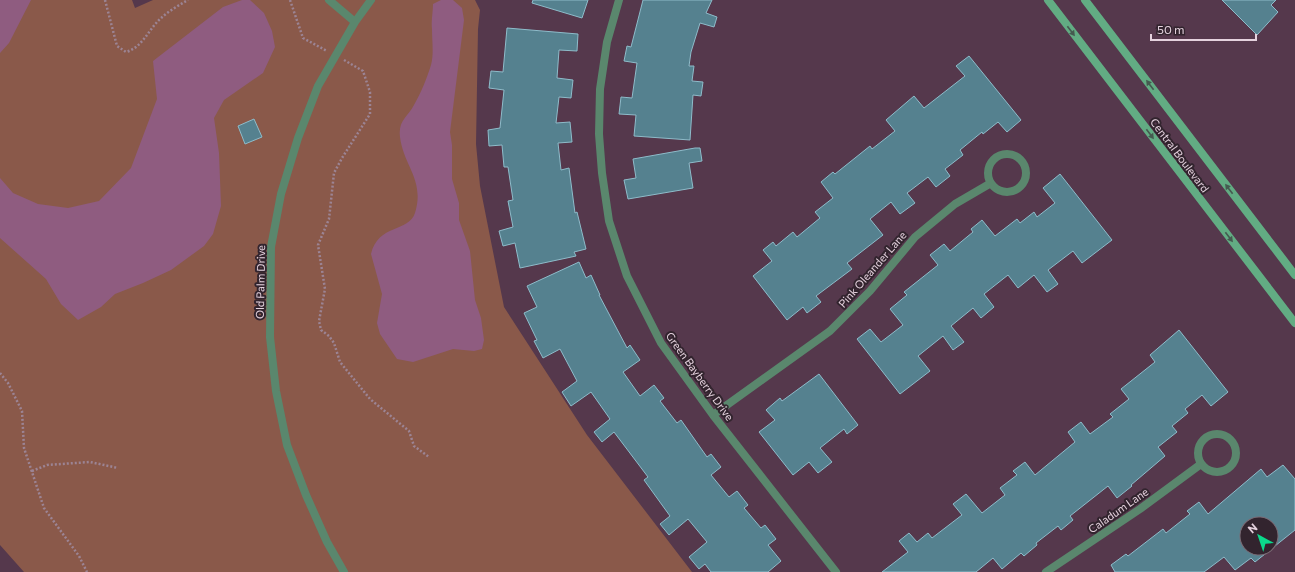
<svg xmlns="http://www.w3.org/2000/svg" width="1295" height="572" font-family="Commissioner,sans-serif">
	<rect width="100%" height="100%" fill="#55384c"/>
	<path fill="#8a594a" d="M 0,0 L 132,0 L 135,8 L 153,0 L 475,0 L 480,10 L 478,29 L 476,144 L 480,186 L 504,307 L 587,435 L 692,572 L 24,572 L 0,545 Z"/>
	<path fill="#8f5c80" d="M 0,0 L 31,0 L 9,43 L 0,53 Z
		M 242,0 L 250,0 L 264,13 L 272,31 L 275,47 L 263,73 L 224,100 L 214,118 L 219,153 L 221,206 L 213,234 L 204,246 L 171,270 L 143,283 L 115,294 L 101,307 L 78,320 L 61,304 L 46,279 L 0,238 L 0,178 L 13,193 L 38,204 L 68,208 L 99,201 L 131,168 L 157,99 L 153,61 L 223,7 Z
		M 441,0 L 453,0 L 462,8 L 464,20 L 450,132 L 452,145 L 452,179 L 459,203 L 459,220 L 470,251 L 475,300 L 481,318 L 484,340 L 482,349 L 474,351 L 453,349 L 413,362 L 397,359 L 380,334 L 377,323 L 382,294 L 371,254 C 378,224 409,232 415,213 C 425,180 404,167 400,137 C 398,120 408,117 414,105 C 421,93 427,78 431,65 C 434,54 432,41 432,29 C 431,21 433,12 433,4 Z"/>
	<path fill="#55818f" stroke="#8ebcca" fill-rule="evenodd" d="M 533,0 L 588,0 L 582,18 L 532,3 Z
		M 643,0 L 712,0 L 706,13 L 717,17 L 714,27 L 700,23 L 691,52 L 689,66 L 694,66 L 692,81 L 703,82 L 701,96 L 693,95 L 690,140 L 634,136 L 636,115 L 619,114 L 621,97 L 632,98 L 637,63 L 624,61 L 627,46 L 631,47 Z
		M 1222,0 L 1276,0 L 1271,5 L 1278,12 L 1257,35 Z
		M 507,28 L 578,34 L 577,51 L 559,50 L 557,78 L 573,80 L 571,98 L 559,97 L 556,123 L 570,122 L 572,142 L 558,143 L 561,170 L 569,168 L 575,213 L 577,212 L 586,249 L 574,252 L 576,256 L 520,268 L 515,243 L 503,246 L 499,231 L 513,227 L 508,201 L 513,200 L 508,167 L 504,167 L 502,145 L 489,146 L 488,130 L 500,128 L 504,90 L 489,88 L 491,71 L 503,72 Z
		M 969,56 L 1021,120 L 1007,132 L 998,122 L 983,134 L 982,132 L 960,150 L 963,155 L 945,169 L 950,176 L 936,187 L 928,177 L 907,193 L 915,203 L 900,214 L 891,202 L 870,219 L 883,235 L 847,263 L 852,269 L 816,296 L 821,302 L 807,313 L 803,307 L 787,320 L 753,276 L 772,261 L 763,250 L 773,242 L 776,246 L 793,232 L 797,237 L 820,218 L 815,212 L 833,198 L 821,182 L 833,172 L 835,174 L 870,146 L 872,149 L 895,131 L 886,120 L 914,96 L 924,108 L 965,76 L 956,66 Z
		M 254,119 L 262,137 L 245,144 L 238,126 Z
		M 695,148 L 700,148 L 702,161 L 689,163 L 693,188 L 628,199 L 624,180 L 636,178 L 633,159 Z
		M 1060,174 L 1112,240 L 1082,263 L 1073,251 L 1048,270 L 1058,284 L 1047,292 L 1034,275 L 1018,288 L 1008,275 L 984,294 L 994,307 L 981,318 L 973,308 L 951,326 L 964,342 L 953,350 L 943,336 L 918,356 L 930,371 L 900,394 L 857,339 L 870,329 L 881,342 L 903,325 L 890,309 L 907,295 L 904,292 L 938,265 L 930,255 L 944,244 L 950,251 L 973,232 L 971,229 L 982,220 L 995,236 L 1017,219 L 1020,223 L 1034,212 L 1037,217 L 1055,203 L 1043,188 Z
		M 579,262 L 586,278 L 591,275 L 600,295 L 599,295 L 627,348 L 630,345 L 640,360 L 623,372 L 640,396 L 654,385 L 664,398 L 660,401 L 677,423 L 681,420 L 707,457 L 711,454 L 721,467 L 711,475 L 729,497 L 737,491 L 748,505 L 744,508 L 761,528 L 765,525 L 776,539 L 768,545 L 781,561 L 768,572 L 711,572 L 705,564 L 699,569 L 689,557 L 707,542 L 688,519 L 669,535 L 660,524 L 670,516 L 644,480 L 648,477 L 614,432 L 602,442 L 594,432 L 610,419 L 591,392 L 571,406 L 562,392 L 577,381 L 560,349 L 543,358 L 534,341 L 537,340 L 524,313 L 537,307 L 527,286 Z
		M 1179,330 L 1228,392 L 1211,406 L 1202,395 L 1185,409 L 1188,413 L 1172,426 L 1177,432 L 1158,447 L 1165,456 L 1131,485 L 1132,486 L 1117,498 L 1108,486 L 1070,516 L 1073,520 L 1061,530 L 1058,526 L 1036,543 L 1037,545 L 1024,556 L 1021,553 L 1002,569 L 993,558 L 976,572 L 882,572 L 908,552 L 899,541 L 909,533 L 917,542 L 928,533 L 932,538 L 962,515 L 953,504 L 966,494 L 982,513 L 1005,495 L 1000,488 L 1017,475 L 1013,471 L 1025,462 L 1035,475 L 1075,442 L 1068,432 L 1081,422 L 1090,434 L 1113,417 L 1110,414 L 1129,399 L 1121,389 L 1155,362 L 1150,355 Z
		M 819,374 L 858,425 L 847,434 L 844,429 L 820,448 L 832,462 L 818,473 L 809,462 L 793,475 L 759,432 L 775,420 L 766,410 L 780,398 L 782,401 Z
		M 1283,465 L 1295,479 L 1295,530 L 1255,562 L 1251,558 L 1235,570 L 1224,557 L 1204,572 L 1115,572 L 1111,565 L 1126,554 L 1128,556 L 1163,529 L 1166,533 L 1190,514 L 1187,511 L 1199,502 L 1208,514 L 1261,469 L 1267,477 ZM 1247,524 L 1271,524 L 1271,548 L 1247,548 Z"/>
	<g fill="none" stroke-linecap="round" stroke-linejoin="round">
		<path stroke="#9c8494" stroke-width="2.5" stroke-dasharray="2 2" stroke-linecap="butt" d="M 105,0 L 117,46 L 126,52 C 143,47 148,30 161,18 C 169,11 179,5 188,0
			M 290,0 L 303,38 L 327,51
			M 344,60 L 363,71 L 370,92 L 370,114 L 342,158 L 334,173 L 329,219 L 318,245 L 325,289 L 319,321 L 321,330 L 329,336 L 334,343 L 340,362 L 370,399 L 409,431 L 414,446 L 429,457
			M 0,373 L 8,383 L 22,411 L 24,448 L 44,508 L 79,556 L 87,572
			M 32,471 L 47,465 L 90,462 L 118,468"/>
		<path stroke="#5a876d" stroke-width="8" d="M 329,0 L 355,22
			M 619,0 L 607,42 L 600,89 L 599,134 L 602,173 L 609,221 L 627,276 L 661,343 L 713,415 L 836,572
			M988 173a19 19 0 1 1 38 0a19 19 0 1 1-38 0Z
			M 713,415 L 830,331 L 870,291 L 915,237 L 955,204 L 991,183
			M1198 453a19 19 0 1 1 38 0a19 19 0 1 1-38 0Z
			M 344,572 L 327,542 L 306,495 L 287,445 L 276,391 L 270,337 L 271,247 L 281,194 L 298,138 L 318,86 L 355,22 L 371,0
			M 1046,572 L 1140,509 L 1201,464"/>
		<path stroke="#62ac83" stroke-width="8" d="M 1048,0 L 1295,323
			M 1085,0 L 1295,275"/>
	</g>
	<defs><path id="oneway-solid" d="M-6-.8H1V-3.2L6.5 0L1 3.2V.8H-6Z"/></defs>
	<g fill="#455a50">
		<use href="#oneway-solid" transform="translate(1071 31) rotate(53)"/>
		<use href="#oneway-solid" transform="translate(1150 85) rotate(-127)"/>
		<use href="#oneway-solid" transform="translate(1150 134) rotate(53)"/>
		<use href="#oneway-solid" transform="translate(1229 189) rotate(-127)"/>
		<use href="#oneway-solid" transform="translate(1229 237) rotate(53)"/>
	</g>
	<g text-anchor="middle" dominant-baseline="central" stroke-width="4" stroke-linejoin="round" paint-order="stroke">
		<g font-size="11" fill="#e5d2de" stroke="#32242e">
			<text transform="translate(1180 155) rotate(53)">Central Boulevard</text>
			<text transform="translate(872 269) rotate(-49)">Pink Oleander Lane</text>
			<text transform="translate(260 282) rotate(-89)">Old Palm Drive</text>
			<text transform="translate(700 376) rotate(54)">Green Bayberry Drive</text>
			<text transform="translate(1118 510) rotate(-35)">Caladum Lane</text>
		</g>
	</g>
	<g transform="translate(1259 536) rotate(320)"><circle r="19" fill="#32242e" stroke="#7a6a74"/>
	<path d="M0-3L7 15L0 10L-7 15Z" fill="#0bd98b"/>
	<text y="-6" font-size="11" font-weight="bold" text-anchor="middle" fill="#e5d2de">N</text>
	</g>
	<path d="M1151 34v6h105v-6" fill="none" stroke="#e5d2de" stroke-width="2"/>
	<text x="1157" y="34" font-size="12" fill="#e5d2de" stroke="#32242e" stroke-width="3" paint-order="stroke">50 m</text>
</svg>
